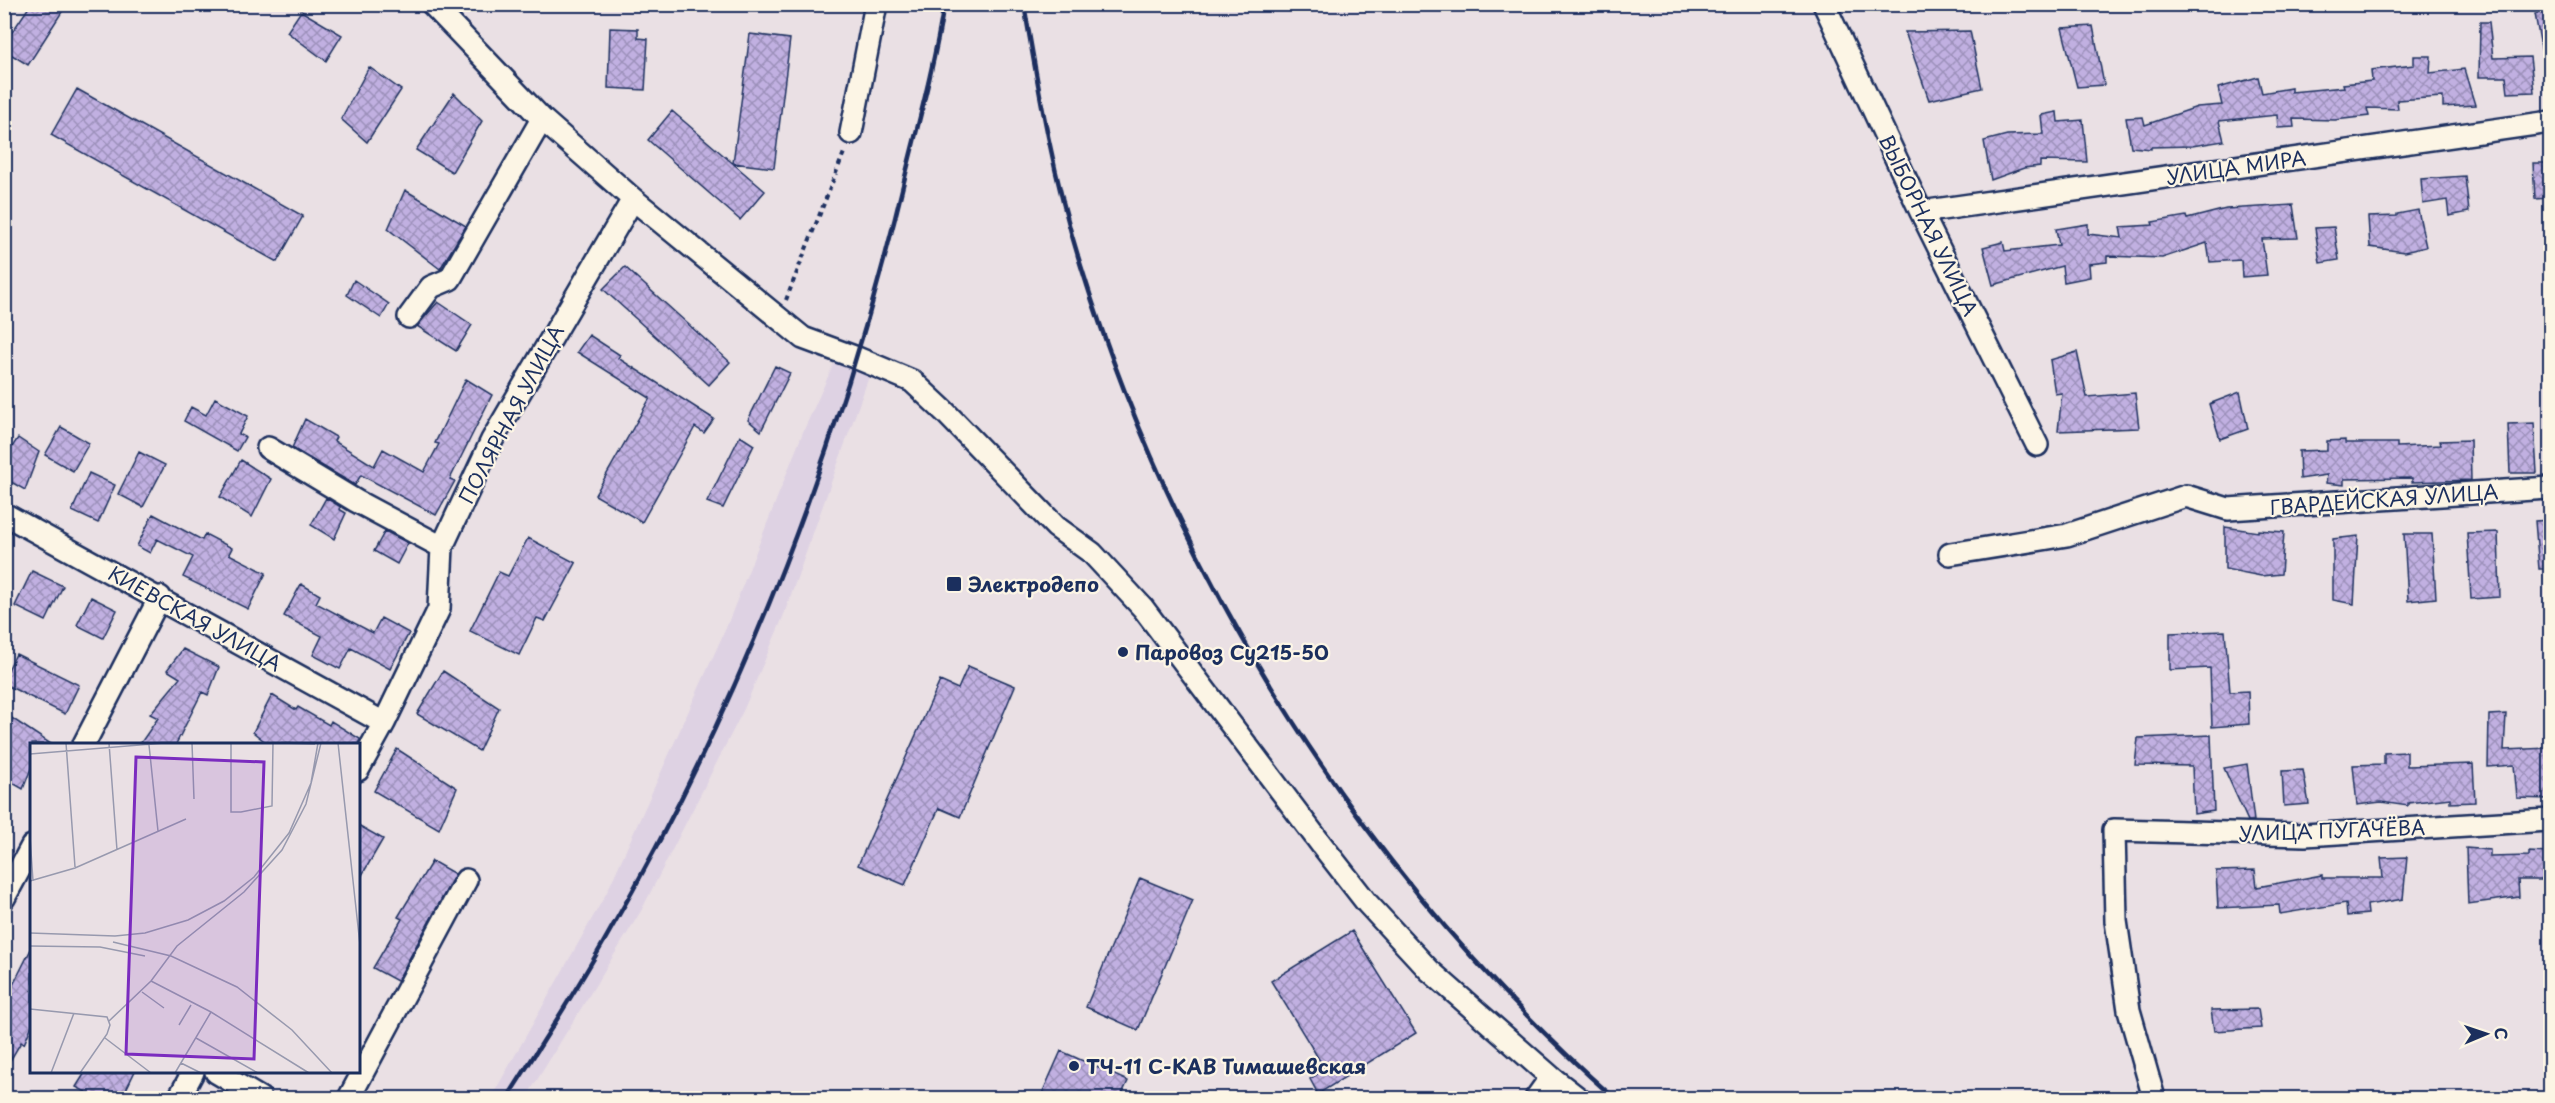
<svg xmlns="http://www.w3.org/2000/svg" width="2555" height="1103" font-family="'Playpen Sans',sans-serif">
	<defs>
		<pattern id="building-cross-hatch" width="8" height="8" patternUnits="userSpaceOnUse" patternTransform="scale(1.5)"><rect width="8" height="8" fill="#c1b0e1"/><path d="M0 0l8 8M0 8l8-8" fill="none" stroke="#9c90ba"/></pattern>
	</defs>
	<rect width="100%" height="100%" fill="#eae0e4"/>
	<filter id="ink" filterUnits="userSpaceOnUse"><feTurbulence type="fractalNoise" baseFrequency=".0167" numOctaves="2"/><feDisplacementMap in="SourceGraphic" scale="12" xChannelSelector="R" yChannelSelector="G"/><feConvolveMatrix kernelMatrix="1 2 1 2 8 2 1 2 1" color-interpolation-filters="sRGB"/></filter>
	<g filter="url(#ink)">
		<path fill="#ded2e3" d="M 836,359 L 871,371 L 783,617 L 744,709 L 641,911 L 526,1098 L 491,1098 L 607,892 L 726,628 L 803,432 Z"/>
		<path fill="url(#building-cross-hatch)" stroke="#1b2f5e" stroke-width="1.5" d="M 31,4 L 67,4 L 28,65 L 4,50 L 4,44 Z
			M 2550,10 L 2550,57 L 2543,58 L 2535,14 Z
			M 301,11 L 342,35 L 326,61 L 287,32 Z
			M 2480,22 L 2489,22 L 2493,58 L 2530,57 L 2534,92 L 2508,93 L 2506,77 L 2479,77 Z
			M 2093,26 L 2104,85 L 2077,87 L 2062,28 Z
			M 610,28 L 638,29 L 638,38 L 648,39 L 645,90 L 608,88 Z
			M 1970,31 L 1982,88 L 1929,100 L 1905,32 Z
			M 750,34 L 790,39 L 774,168 L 733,163 Z
			M 2414,56 L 2431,56 L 2430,73 L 2464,69 L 2475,105 L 2443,107 L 2443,97 L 2397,100 L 2398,109 L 2367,108 L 2369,116 L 2335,120 L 2293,119 L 2294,127 L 2278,128 L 2277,115 L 2219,121 L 2224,141 L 2192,146 L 2151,147 L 2151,149 L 2131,147 L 2126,118 L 2143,117 L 2145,125 L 2197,107 L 2222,105 L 2218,88 L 2258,77 L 2262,93 L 2291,88 L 2291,92 L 2344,87 L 2343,84 L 2372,81 L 2371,70 L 2414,65 Z
			M 369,67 L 401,90 L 367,142 L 341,119 Z
			M 77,89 L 303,216 L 277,262 L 51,135 Z
			M 454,93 L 482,121 L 452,172 L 416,150 Z
			M 672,111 L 765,191 L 740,220 L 648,140 Z
			M 2057,112 L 2058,122 L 2083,120 L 2087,162 L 2040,161 L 2040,166 L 2024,168 L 1991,180 L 1984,141 L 2007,135 L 2043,134 L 2041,115 Z
			M 2533,163 L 2550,163 L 2550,198 L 2535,199 Z
			M 2465,176 L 2469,212 L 2449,216 L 2447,200 L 2423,204 L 2421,179 Z
			M 405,190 L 466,226 L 440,269 L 388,229 Z
			M 2293,205 L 2298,238 L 2262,239 L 2267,275 L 2242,277 L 2241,260 L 2210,262 L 2207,243 L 2162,258 L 2107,256 L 2107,262 L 2089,264 L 2090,277 L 2064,282 L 2062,266 L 1993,285 L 1983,247 L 2003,242 L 2005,251 L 2059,245 L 2056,229 L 2088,224 L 2088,234 L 2122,238 L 2120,227 L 2153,225 L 2152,222 L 2186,216 L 2187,219 L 2226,209 Z
			M 2418,210 L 2426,247 L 2404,252 L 2370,247 L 2368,217 L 2397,216 L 2397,214 Z
			M 2334,227 L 2339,260 L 2320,263 L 2315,228 Z
			M 625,267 L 730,362 L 709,385 L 603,289 Z
			M 354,280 L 389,304 L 381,318 L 347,295 Z
			M 438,302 L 472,325 L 456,351 L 417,326 Z
			M 589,335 L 620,355 L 618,358 L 714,419 L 704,433 L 695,427 L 642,522 L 595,495 L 650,398 L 577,352 Z
			M 2077,352 L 2087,397 L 2135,393 L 2139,428 L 2058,431 L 2062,393 L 2055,394 L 2050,360 Z
			M 775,366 L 790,373 L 761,431 L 748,420 Z
			M 466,379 L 492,395 L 450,479 L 455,481 L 436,515 L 361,475 L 355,485 L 292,448 L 305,419 L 336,437 L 334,441 L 374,466 L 383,449 L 424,472 L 439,444 L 435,443 Z
			M 2240,392 L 2248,429 L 2220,439 L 2209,404 Z
			M 215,398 L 248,416 L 239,434 L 245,437 L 237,451 L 184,421 L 191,407 L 206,415 Z
			M 2534,423 L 2537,473 L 2510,473 L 2508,424 Z
			M 61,427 L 89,443 L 73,471 L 45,455 Z
			M 740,436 L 754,445 L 723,508 L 707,502 Z
			M 18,438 L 39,452 L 25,490 L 4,478 L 4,459 Z
			M 2345,440 L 2345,443 L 2397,443 L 2397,447 L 2441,445 L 2440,441 L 2470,440 L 2471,480 L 2412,482 L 2412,478 L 2344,479 L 2344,485 L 2326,483 L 2327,475 L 2300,479 L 2299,451 L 2327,450 L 2327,441 Z
			M 139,452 L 165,465 L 143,507 L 118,494 Z
			M 241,460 L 271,479 L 252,517 L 220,497 Z
			M 89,473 L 115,485 L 98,523 L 72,511 Z
			M 326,498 L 341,507 L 339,509 L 346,513 L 334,539 L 311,525 Z
			M 153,514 L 202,540 L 205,534 L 232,548 L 229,554 L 266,573 L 248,609 L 183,577 L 193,557 L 157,539 L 150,553 L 137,546 Z
			M 2550,520 L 2550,569 L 2539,569 L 2535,521 Z
			M 2225,527 L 2258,532 L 2258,530 L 2284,532 L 2281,574 L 2261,576 L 2225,569 Z
			M 385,531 L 408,543 L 397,564 L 374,551 Z
			M 2498,532 L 2500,597 L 2471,599 L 2467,533 Z
			M 2404,534 L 2432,534 L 2436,598 L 2408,601 Z
			M 2358,536 L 2354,604 L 2333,600 L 2333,539 Z
			M 528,538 L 576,563 L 545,621 L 537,618 L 519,655 L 470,631 L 499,572 L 508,576 Z
			M 32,571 L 63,586 L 46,621 L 15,606 Z
			M 301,584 L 320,595 L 316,603 L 373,633 L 381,618 L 409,633 L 390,669 L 351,648 L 340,669 L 313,655 L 322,636 L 284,616 Z
			M 91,597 L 117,610 L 103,638 L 77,625 Z
			M 2225,631 L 2230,692 L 2248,691 L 2249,724 L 2212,727 L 2210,668 L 2170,670 L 2170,633 Z
			M 183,649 L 219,667 L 208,695 L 202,692 L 176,744 L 140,744 L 158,718 L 150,714 L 180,678 L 167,670 Z
			M 16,654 L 79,685 L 65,714 L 4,684 L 4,678 Z
			M 968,666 L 1015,686 L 960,817 L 939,808 L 905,885 L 858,865 L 940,681 L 958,689 Z
			M 443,671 L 499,708 L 479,751 L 417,714 Z
			M 272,695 L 296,710 L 298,707 L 329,725 L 331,721 L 360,739 L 358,744 L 268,744 L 253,732 Z
			M 4,713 L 51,744 L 32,744 L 32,766 L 23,789 L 4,778 Z
			M 2506,714 L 2504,750 L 2550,748 L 2550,799 L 2517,798 L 2514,765 L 2488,767 L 2489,715 Z
			M 2211,735 L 2214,811 L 2194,814 L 2192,766 L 2135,765 L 2138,738 Z
			M 397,749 L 457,788 L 439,829 L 374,791 Z
			M 2407,752 L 2407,766 L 2473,764 L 2475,802 L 2450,803 L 2450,798 L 2408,803 L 2408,806 L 2381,802 L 2357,805 L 2353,765 L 2384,764 L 2384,753 Z
			M 2247,764 L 2254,821 L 2248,821 L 2224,768 Z
			M 2303,770 L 2309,804 L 2284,806 L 2282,771 Z
			M 358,825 L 383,839 L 358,882 Z
			M 2466,848 L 2490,850 L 2490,857 L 2529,856 L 2529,852 L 2550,853 L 2550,880 L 2518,880 L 2519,897 L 2468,904 Z
			M 2407,857 L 2403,899 L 2367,905 L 2368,914 L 2347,916 L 2346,903 L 2280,914 L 2279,905 L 2218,908 L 2216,871 L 2255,870 L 2257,887 L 2322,875 L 2322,878 L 2383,878 L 2381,858 Z
			M 432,861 L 455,874 L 397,981 L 373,968 L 402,919 L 398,917 Z
			M 1140,878 L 1193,900 L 1138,1030 L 1086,1007 Z
			M 1352,931 L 1416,1033 L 1318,1094 L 1310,1079 L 1325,1069 L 1271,981 Z
			M 32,947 L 32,1025 L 24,1044 L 21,1042 L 4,1071 L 4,1003 Z
			M 2258,1009 L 2261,1028 L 2214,1031 L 2211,1010 Z
			M 1061,1051 L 1128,1081 L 1120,1098 L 1040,1098 Z
			M 86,1071 L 135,1071 L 122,1098 L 97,1098 L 76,1087 Z"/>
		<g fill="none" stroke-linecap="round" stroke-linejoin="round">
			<g stroke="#1b2f5e" stroke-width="26">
				<path id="minor" d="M 432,4 L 542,119 L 633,199 L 803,338 L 857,358 L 912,381 L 944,411 L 1056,527 L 1092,553 L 1143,608 L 1321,844 L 1367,903 L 1429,970 L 1551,1077 L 1578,1098
					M 1824,4 L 1921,212 L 2037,445
					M 851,133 L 876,4
					M 1921,212 L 2550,122
					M 409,317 L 431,287 L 450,279 L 542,119
					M 268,448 L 356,501 L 442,547
					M 4,514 L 384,723
					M 1950,554 L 2067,535 L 2186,496 L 2228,509 L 2550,488
					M 84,744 L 160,597
					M 358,770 L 384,723 L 439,609 L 442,547 L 492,440 L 633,199
					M 4,898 L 32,846
					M 216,1072 L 260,1098
					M 179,1098 L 193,1072
					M 349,1098 L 466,880
					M 1536,1098 L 1551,1077
					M 2154,1098 L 2129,1010 L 2116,921 L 2114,830 L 2305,835 L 2550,820"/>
			</g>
			<path stroke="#1b2f5e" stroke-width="4" stroke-dasharray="4.5 4.5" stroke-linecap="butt" d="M 786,300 L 845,150"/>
			<use href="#minor" stroke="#fcf5e5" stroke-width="21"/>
			<path stroke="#1b2f5e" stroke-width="4.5" d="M 1024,4 C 1039,93 1054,180 1081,266 C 1179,583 1365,878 1614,1098
				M 507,1098 C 541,1045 576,991 607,936 C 743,702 844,436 906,173 C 920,117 935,61 944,4"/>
		</g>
	</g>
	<g fill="#1b2f5e" stroke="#fcf5e5" stroke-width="2">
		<rect x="946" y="576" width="16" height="16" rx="3"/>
		<circle cx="1123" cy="652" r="6"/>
		<circle cx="1074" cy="1066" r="6"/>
	</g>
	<g text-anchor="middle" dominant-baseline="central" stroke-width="4.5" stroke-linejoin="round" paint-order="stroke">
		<g font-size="20" fill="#1b2f5e" stroke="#fcf5e5">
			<text transform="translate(2236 167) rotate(-8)">УЛИЦА МИРА</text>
			<text transform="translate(1929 225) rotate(64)">ВЫБОРНАЯ УЛИЦА</text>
			<text transform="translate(511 414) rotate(-62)">ПОЛЯРНАЯ УЛИЦА</text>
			<text transform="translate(2384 499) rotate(-4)">ГВАРДЕЙСКАЯ УЛИЦА</text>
			<text transform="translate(195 618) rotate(29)">КИЕВСКАЯ УЛИЦА</text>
			<text transform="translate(2332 830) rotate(-2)">УЛИЦА ПУГАЧЁВА</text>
		</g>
		<g font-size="20" font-weight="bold" fill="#1b2f5e" stroke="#fcf5e5" text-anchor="start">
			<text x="968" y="584">Электродепо</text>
			<text x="1135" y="652">Паровоз Су215-50</text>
			<text x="1086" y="1066">ТЧ-11 С-КАВ Тимашевская</text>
		</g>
	</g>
	<g transform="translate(30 743)">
		<rect width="330" height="330" fill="#eae0e4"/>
		<path fill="none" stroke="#9799ae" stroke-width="1.5" d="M 36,0 L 45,124M 79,0 L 87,107M 162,0 L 164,56M 201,0 L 201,69 L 211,69 L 242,63 L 243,0M 251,0 L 285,1M 308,0 L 330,202M 119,2 L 128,88M 0,11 L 134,0M 0,94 L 3,138M 0,138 L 45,125 L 156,76M 0,190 L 85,193 L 115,190 L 158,177 L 194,158 L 224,134 L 259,90 L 281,40 L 288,0M 83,199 L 141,213 L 207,244 L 262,287 L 302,330M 0,203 L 70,204 L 115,213M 121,238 L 181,269 L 279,330M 112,249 L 134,265M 0,266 L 77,274 L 80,282 L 77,291 L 50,330M 79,278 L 121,238 L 147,203 L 214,149 L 252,107 L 276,61 L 291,0M 149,282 L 161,262M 75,295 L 121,330M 166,295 L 228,330M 151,320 L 171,330M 21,330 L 44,270M 145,330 L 181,269"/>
		<path fill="#7b2cbf" fill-opacity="0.15" stroke="#7b2cbf" stroke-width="3" d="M 106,14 L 234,19 L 224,316 L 96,311 Z"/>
		<rect width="330" height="330" fill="none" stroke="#1b2f5e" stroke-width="3"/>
	</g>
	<rect width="2555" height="1103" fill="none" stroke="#fcf5e5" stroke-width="24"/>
	<rect x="12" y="12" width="2531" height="1079" fill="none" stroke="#1b2f5e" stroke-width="2" filter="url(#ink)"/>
	<g transform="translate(2486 1034) rotate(88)" stroke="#fcf5e5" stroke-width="4.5" paint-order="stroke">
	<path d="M0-4.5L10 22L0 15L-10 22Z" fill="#1b2f5e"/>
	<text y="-9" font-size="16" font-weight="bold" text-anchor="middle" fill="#1b2f5e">С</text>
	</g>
</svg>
